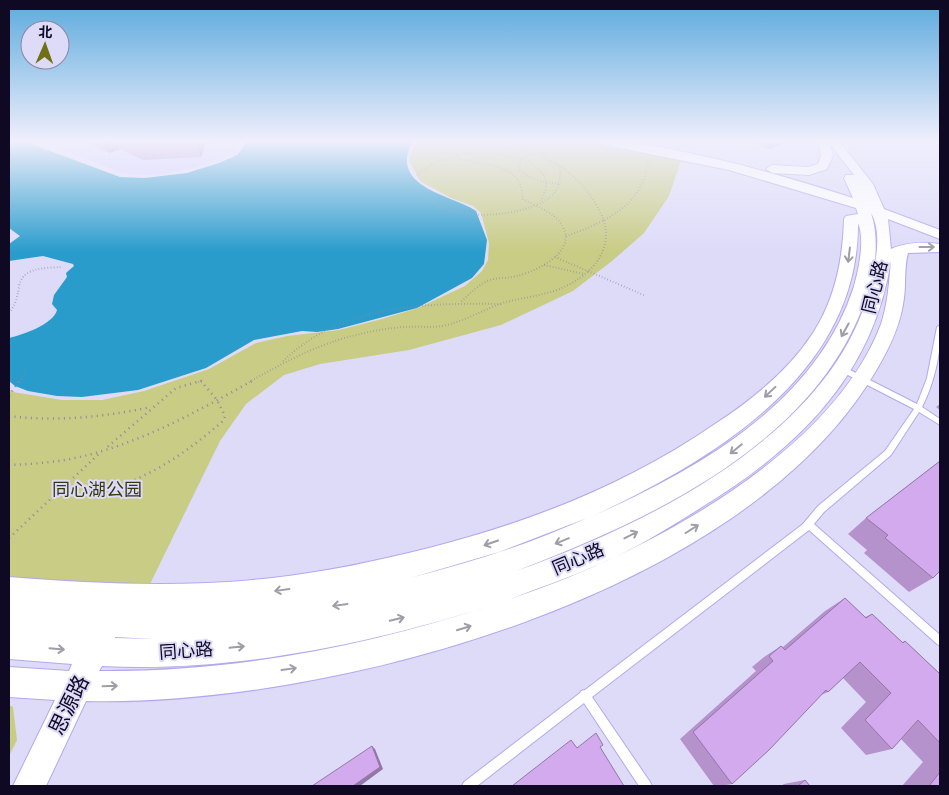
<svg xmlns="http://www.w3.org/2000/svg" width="949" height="795" font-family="'Nunito Sans','Noto Sans SC',sans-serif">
	<rect width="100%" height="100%" fill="#dedbf9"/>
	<path fill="#d3ccfd" d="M 41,141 L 241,141 L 236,153 L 193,168 L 155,175 L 124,174 Z"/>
	<path fill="#c8cc84" d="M 415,141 L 579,141 L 650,151 L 674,157 L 681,161 L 669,196 L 644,233 L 612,261 L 573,291 L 501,325 L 409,350 L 320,364 L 284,375 L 246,404 L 220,441 L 149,586 L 36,583 L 9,580 L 9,389 L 13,392 L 62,400 L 102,400 L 144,391 L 209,369 L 256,343 L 287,336 L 339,330 L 382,319 L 418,308 L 465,286 L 482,271 L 488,260 L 489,243 L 481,213 L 473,206 L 451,198 L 420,181 L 409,161 Z
		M 9,705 L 13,707 L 17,740 L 9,756 Z"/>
	<path fill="#299ccc" d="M 9,141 L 29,141 L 34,145 L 120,177 L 145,178 L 187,173 L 219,163 L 237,155 L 242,149 L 246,141 L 412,141 C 410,147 407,154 407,160 C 406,190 457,198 476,211 L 487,240 L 484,264 L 472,278 L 417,308 L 338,329 L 317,332 L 302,331 L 254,340 L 206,368 L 138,390 L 82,397 L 57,396 L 28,391 L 15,386 L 9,381 L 9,338 C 22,335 54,324 57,310 L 52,304 L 54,295 L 67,277 L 66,273 L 74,266 L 73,264 L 43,256 L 9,261 L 9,244 L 20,236 L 9,228 Z"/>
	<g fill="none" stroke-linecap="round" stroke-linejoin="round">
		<g stroke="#b3a8ef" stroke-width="2">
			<path id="lane" d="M 940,325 C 942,351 934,384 922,407 L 940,419 L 940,425 L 919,412 L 891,455 L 824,512 L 814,524 L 940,635 L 940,646 L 937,644 L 809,530 L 592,697 L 650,782 L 652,786 L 639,786 L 584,703 L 477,786 L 462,786 L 464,782 L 580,693 L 581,691 L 585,690 L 803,524 L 818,506 L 885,451 L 914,409 L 842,372 L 841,370 L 842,368 L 846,368 L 917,404 L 927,378 L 937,327 Z"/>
		</g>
		<g stroke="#b3a8ef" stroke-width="2">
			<path id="secondary" d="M 595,141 C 622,139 649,145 675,150 C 735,162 795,179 853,198 L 844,178 L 846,175 L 854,175 L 830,144 L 833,156 L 827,169 L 809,175 L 772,173 L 766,169 L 772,165 L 808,167 L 818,164 L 821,156 L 818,141 L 839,141 L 873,184 L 884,209 L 940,230 L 940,239 L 888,219 L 891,249 C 907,242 924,242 940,244 L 940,252 L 908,253 C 904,267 906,284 904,298 C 901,324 890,347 877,369 C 747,595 331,707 86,701 L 46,786 L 13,786 L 55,700 L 9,697 L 9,667 L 69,671 L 72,664 L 9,659 L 9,631 L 15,631 L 9,631 L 9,603 L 11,603 L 9,603 L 9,577 C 97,584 184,588 272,578 C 326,572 377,561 429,548 C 531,522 628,484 715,424 C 752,400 789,370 813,333 C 835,299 843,259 844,219 L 846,216 L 858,214 L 856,208 L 729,170 L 601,144 ZM 871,213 C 883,233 875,266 870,287 C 834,434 646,525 516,571 C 646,521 808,448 862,309 C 874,280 881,244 871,213 ZM 858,223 C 865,239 859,268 854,286 C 817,403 698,469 593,516 C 714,459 859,374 858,223 ZM 891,260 C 889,282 888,303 881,324 C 831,457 638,557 510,599 C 547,585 584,572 619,555 C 648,541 675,524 702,507 C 798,448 873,376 891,260 ZM 587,518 C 530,544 470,563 410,578 L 499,552 ZM 492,605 C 366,647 232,672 99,671 L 102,666 C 228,673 372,644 492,605 ZM 115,637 L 155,639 L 115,638 Z"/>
		</g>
		<path stroke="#8c88a4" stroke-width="2" stroke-dasharray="0.5 2.5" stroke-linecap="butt" d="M 446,141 L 456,146 L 457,156 L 460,159 C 479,165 510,163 520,184 C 522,188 522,194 523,199 C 534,206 550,210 559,221 C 582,249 540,270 517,276 C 507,279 496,277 487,281 C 477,286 468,295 460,303
			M 526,141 L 550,158
			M 533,154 L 521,159 L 519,169 C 530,181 545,182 560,184
			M 417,175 C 428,166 440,159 454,156 C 476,150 543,152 546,183 C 547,189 543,195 541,201
			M 425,197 C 436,204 447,210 460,213 C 485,218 538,213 555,192 C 561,184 560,175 560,166
			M 566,236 C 604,223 644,205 648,161
			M 555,257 L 646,296
			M 544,265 L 584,274
			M 9,313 C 16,304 17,298 19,287 C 21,267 46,268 62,267
			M 283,361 C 290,355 296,349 304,344 C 358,304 436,303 501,304
			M 19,382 L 26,371
			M 198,382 L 202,382
			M 249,382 C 283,363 318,344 356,335 C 372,331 388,328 405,327 C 417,326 430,328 442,326 C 467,321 483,309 506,302 C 522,298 538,296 554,291 C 593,277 621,246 597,206 C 566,154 527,151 472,141"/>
		<path stroke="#8c88a4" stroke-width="2.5" stroke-dasharray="1 4.5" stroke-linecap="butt" d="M 9,396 L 19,381
			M 9,416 C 57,422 104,417 151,407
			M 9,465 C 29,464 50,463 70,459 C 136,446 194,413 252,381
			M 54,496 C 78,493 103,491 126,483 C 162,470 194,446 223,421 L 225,416 L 217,400 L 201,381 L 176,388 L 105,449
			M 9,538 L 101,452"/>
		<use href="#lane" fill="#fff" fill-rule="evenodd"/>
		<use href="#secondary" fill="#fff" fill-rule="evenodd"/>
	</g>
	<path fill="#b592cc" d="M 85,141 L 220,141 L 220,142 L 206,143 L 201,157 L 143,160 L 120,149 L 109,153 Z
		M 749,141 L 784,141 L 784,143 L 769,149 Z
		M 940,404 L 940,410 L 936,407 Z
		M 940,461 L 933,578 L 909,592 L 864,553 L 867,550 L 848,534 L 866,518 Z
		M 845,598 L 865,617 L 872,614 L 902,642 L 905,641 L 940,674 L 940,786 L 902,786 L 923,762 L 901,739 L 892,749 L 866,755 L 841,728 L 866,702 L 843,678 L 828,692 L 821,695 L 732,784 L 721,786 L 714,786 L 680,739 L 756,671 L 752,667 L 764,657 L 781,646 L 783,647 L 825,611 Z
		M 805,780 L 810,786 L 781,786 L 784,784 Z"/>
	<path fill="#9377a6" d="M 103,141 L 116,141 L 120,149 L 109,153 Z
		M 195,141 L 206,141 L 206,143 L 201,157 Z
		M 772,141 L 784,141 L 784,143 L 769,149 Z
		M 372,746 L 375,749 L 383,769 L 360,786 L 353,786 Z"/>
	<path fill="#d2aaed" stroke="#9377a6" d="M 129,141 L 192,141 L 135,144 Z
		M 940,461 L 940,571 L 933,578 L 885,538 L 888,535 L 866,518 Z
		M 845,598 L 866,618 L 872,614 L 903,643 L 905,641 L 940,674 L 940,743 L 918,720 L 892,749 L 865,720 L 891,693 L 860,662 L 828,692 L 826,690 L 769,750 L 732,784 L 693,732 L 773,661 L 769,656 L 781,646 L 785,650 Z
		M 596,733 L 603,745 L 600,747 L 624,786 L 512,786 L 571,740 L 577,748 Z
		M 372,746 L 380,767 L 353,786 L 312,786 Z
		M 940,772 L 940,786 L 929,786 Z
		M 805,780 L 810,786 L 798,786 Z"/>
	<defs><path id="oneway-shaft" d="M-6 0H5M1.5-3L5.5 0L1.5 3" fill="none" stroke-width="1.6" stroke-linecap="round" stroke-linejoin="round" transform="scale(1.25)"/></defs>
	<g stroke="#9f9da7">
		<use href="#oneway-shaft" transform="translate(927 247)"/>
		<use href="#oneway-shaft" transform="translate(849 255) rotate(97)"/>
		<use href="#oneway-shaft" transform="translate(845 330) rotate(119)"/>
		<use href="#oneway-shaft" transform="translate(770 392) rotate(137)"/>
		<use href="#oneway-shaft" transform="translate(736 449) rotate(141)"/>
		<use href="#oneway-shaft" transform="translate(692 529) rotate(-32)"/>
		<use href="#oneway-shaft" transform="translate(631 535) rotate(-27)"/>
		<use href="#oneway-shaft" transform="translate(562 541) rotate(158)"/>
		<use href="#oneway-shaft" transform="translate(491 543) rotate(161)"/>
		<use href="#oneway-shaft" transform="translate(282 590) rotate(172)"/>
		<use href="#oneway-shaft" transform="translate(340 605) rotate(172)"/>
		<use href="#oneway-shaft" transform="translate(397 619) rotate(-13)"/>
		<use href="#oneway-shaft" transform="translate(464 628) rotate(-17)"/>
		<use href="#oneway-shaft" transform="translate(237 647) rotate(-6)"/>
		<use href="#oneway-shaft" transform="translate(57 649) rotate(5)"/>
		<use href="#oneway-shaft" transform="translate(289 669) rotate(-8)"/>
		<use href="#oneway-shaft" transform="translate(110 686) rotate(-2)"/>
	</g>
	<linearGradient id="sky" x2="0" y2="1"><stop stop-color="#5baadd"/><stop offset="0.56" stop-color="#f0effc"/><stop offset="1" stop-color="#f0effc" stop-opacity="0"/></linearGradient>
	<rect width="949" height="252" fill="url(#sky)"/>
	<g text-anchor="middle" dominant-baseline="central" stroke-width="4" stroke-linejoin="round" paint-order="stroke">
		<g font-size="18" fill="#0f0923" stroke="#dedbf9">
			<text transform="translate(875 287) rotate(-76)">同心路</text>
			<text transform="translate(578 559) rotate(-23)">同心路</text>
			<text transform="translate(186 651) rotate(-4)">同心路</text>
		</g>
		<g font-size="18" fill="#35370d" stroke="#dedbf9">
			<text x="97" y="490">同心湖公园</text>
		</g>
		<g font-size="21" fill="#0f0923" stroke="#dedbf9">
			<text transform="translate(69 705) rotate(-64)">思源路</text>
		</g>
	</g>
	<rect width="949" height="795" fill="none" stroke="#0f0923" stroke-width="20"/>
	<g transform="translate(45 45) rotate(2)"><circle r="24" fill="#dedbf9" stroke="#8b87a3"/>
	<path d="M0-4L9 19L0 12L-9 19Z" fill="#6e7015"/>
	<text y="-8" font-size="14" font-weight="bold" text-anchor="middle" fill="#0f0923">北</text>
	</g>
</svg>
